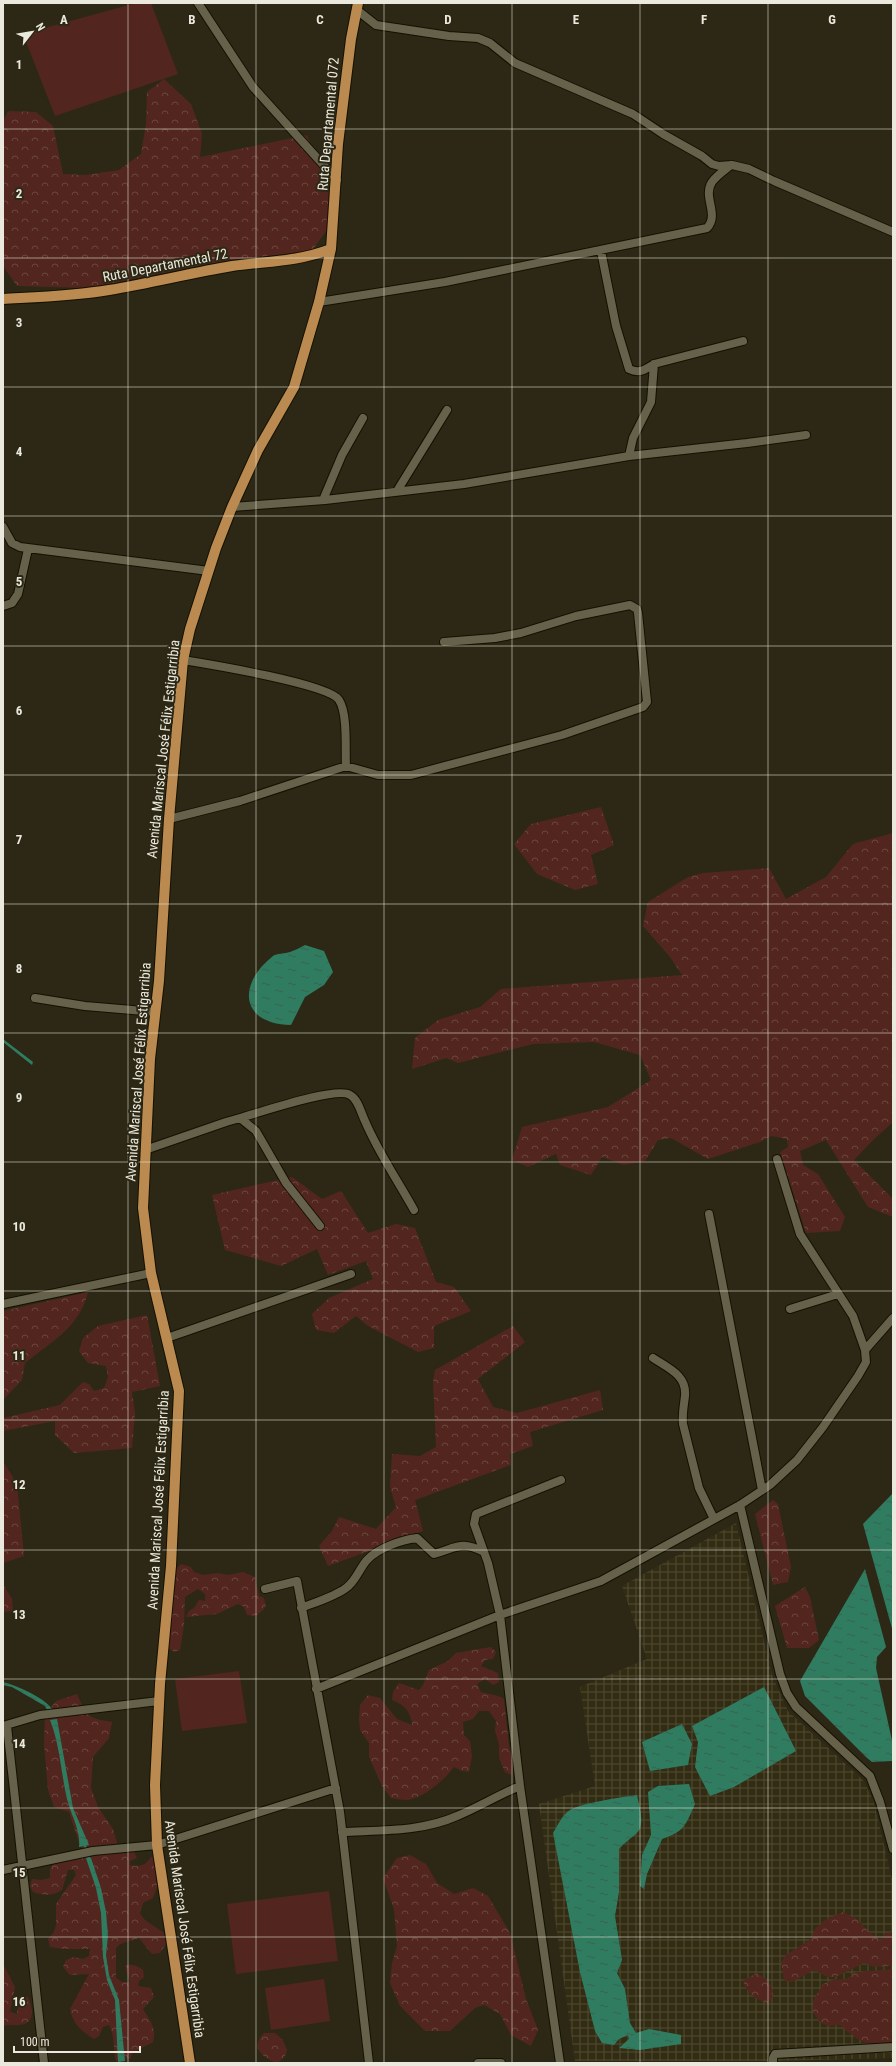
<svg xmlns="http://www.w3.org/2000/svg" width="896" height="2066" font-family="'Roboto Condensed',sans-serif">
	<defs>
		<pattern id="industrial-grid" width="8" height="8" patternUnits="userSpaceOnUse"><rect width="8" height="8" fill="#322d12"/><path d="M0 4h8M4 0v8" fill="none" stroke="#504b34"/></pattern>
		<pattern id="forest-crowns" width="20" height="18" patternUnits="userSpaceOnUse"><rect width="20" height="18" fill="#52261e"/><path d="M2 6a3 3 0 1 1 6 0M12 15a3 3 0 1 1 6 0" fill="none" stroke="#6b463e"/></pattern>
		<pattern id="water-ripples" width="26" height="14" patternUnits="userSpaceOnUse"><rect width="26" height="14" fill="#2f7c61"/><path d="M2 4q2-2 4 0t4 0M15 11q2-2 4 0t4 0" fill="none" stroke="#3a6152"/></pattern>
	</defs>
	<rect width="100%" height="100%" fill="#2c2815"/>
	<path fill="url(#industrial-grid)" d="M 736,1523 L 772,1675 L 788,1711 L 864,1781 L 874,1803 L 893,1883 L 893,2058 L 771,2061 L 575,2061 L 539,1804 L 595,1786 L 580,1687 L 647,1659 L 622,1586 Z"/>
	<path fill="url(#forest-crowns)" d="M 164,79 L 191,104 L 202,134 L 200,157 L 307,135 L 332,198 L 326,231 L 312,251 L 202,265 L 88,288 L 17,286 L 3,266 L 3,120 L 9,111 L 36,112 L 53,126 L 63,174 L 86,175 L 119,170 L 141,154 L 146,124 L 147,92 Z
		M 601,807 L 614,845 L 591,855 L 598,884 L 575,890 L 537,874 L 514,844 L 531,824 Z
		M 893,833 L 893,1122 L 872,1141 L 854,1160 L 893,1199 L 893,1217 L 868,1207 L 826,1140 L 800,1151 L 803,1165 L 818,1174 L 845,1217 L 840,1231 L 806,1233 L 780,1152 L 788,1147 L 787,1139 L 771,1136 L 760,1142 L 708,1159 L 671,1138 L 658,1140 L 645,1161 L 624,1165 L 602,1157 L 591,1175 L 560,1165 L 556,1154 L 528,1167 L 512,1160 L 522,1127 L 608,1107 L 651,1080 L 640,1055 L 594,1042 L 533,1044 L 458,1063 L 446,1058 L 412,1069 L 415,1038 L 438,1020 L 480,1007 L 501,989 L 682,975 L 670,957 L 643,926 L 648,902 L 688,877 L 703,873 L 769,868 L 786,899 L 826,877 L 853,844 Z
		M 292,1177 L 322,1199 L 341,1191 L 368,1233 L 396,1224 L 415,1228 L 436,1282 L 454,1287 L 471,1311 L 434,1326 L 434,1348 L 418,1352 L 368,1326 L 356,1316 L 334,1333 L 316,1330 L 312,1314 L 329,1298 L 373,1279 L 366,1261 L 328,1275 L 317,1249 L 281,1266 L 225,1250 L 212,1195 Z
		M 88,1292 C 80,1327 51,1342 25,1363 L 22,1380 L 3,1400 L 3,1311 Z
		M 147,1315 L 160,1386 L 132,1392 L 135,1413 L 132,1448 L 74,1453 L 55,1435 L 55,1421 L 3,1431 L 3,1418 L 60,1405 L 83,1382 L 89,1384 L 94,1391 L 104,1388 L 108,1377 L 106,1366 L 88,1363 L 79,1351 L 83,1338 L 98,1326 Z
		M 513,1326 L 525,1342 L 478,1379 L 493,1407 L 517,1413 L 600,1390 L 603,1410 L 530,1432 L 533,1446 L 510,1454 L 511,1465 L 415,1500 L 423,1531 L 328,1566 L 319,1546 L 332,1531 L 339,1517 L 376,1529 L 396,1507 L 390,1487 L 392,1454 L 420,1456 L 436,1447 L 433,1382 L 435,1370 Z
		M 3,1461 L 17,1484 L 24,1556 L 3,1563 Z
		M 773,1500 L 778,1504 L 791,1567 L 788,1582 L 773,1585 L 755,1514 Z
		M 181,1564 L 191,1567 L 194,1572 L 203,1575 L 218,1573 L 228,1575 L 243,1572 L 255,1577 L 259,1596 L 264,1598 L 266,1607 L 256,1616 L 247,1615 L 244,1607 L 238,1604 L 217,1614 L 186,1617 L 189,1611 L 194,1608 L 199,1600 L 205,1601 L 205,1594 L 198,1589 L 185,1597 L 184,1625 L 180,1650 L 174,1652 L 169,1648 L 169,1616 L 175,1570 Z
		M 3,1584 L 12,1599 L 13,1611 L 3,1612 Z
		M 805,1587 L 810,1597 L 819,1640 L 809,1648 L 787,1648 L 775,1606 Z
		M 491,1647 L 496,1652 L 493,1659 L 485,1660 L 481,1666 L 498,1673 L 499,1682 L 493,1685 L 485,1679 L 477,1684 L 481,1692 C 490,1695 497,1694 504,1699 L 509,1746 L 514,1765 L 512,1775 L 505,1772 L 499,1758 L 499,1744 L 495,1731 L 496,1721 L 489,1711 L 479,1711 L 473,1719 L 463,1722 L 464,1735 L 470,1741 L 472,1756 L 469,1772 L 462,1771 L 454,1767 C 444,1780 425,1797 408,1800 C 402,1800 397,1799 391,1798 L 382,1786 L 369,1757 L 369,1743 L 360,1730 L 359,1719 L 360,1705 L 368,1695 L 380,1698 L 397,1719 L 412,1725 C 411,1712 405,1705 392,1700 L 393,1692 L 399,1683 L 419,1690 L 423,1685 L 429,1670 L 448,1661 L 456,1653 Z
		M 77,1694 C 87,1717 87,1718 112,1722 L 109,1738 L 93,1757 L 91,1788 L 98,1807 L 113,1829 L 118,1846 L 84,1852 L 78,1840 L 69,1812 L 54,1807 L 48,1790 L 44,1744 L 45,1715 L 56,1701 Z
		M 133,1850 L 137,1858 L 130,1861 L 130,1865 C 140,1867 145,1866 151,1857 L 156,1857 L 158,1884 L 153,1898 L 143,1903 L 140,1914 L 145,1920 L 164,1933 L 166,1944 L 160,1953 L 152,1954 L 139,1938 L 120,1944 L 116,1948 L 116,1978 L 122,1982 L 130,1982 L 125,1966 C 131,1963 138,1966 143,1970 L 144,1977 L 139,1981 L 138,1986 L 151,1988 L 154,1997 L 143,2009 C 150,2021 157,2028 153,2042 L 132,2053 L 130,2059 L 116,2061 C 113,2049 115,2036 109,2025 L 103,2027 L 99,2036 L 94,2039 C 81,2031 73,2024 70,2009 L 89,1974 L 70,1975 L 63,1967 L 66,1960 L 74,1957 L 83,1959 L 89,1956 L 90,1949 L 63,1949 L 50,1947 L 48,1939 L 54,1932 L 56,1925 L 56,1904 L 76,1875 L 74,1870 L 68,1870 L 62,1890 C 52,1896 45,1896 33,1892 L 30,1886 L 32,1879 L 41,1880 L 50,1878 L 50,1870 L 55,1859 Z
		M 410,1855 L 426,1864 L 437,1883 L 454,1894 L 473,1888 L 488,1896 L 510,1933 L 526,1999 L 538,2030 L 531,2046 L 511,2035 L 500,2014 L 484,2005 L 475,2008 L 450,2031 L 425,2031 L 400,2006 L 390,1983 L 392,1963 L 397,1946 L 394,1909 L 383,1878 L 397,1858 Z
		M 843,1912 L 857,1919 L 870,1933 L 881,1940 L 884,1934 L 893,1932 L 893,1966 L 874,1967 L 864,1963 L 836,1977 L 828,1977 L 814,1970 L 792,1982 L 784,1980 L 781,1962 L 786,1955 L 811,1939 L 815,1929 L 825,1920 Z
		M 3,1964 L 15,1987 L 10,2012 L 17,2014 L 19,1996 L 28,1997 C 33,2008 36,2024 19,2025 C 13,2026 9,2024 3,2026 Z
		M 893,1969 L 893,2046 C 865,2045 862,2044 840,2025 L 828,2026 L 819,2021 L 813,2011 L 813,2001 L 823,1984 L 835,1979 L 846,1979 L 856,1972 Z
		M 757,1973 C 767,1979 779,1990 769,2003 C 756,2000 747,1994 743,1981 Z
		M 264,2033 L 275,2033 L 282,2039 L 287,2049 C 286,2057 282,2061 275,2063 C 261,2055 250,2048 264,2033 Z"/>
	<path fill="#52261e" d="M 136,3 L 151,3 L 178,74 L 55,116 L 23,34 Z
		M 239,1671 L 247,1723 L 182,1731 L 175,1679 Z
		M 329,1891 L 338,1961 L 236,1974 L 227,1904 Z
		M 324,1979 L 330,2021 L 271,2030 L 265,1988 Z"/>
	<path fill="url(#water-ripples)" d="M 305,945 L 324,951 L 333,972 L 324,985 L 305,997 L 291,1025 C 240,1024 237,984 273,956 C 277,953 285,954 290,952 C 295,950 300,948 305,945 Z
		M 3,1039 L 33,1062 L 32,1065 L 3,1042 Z
		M 893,1493 L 893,1632 L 863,1524 Z
		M 865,1569 L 886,1647 L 877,1657 L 876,1668 L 893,1745 L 892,1761 L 872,1762 L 866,1757 L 805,1696 L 800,1681 Z
		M 3,1682 C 16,1685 45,1698 52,1709 L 47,1710 L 45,1706 L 12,1687 L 3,1685 Z
		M 764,1687 L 796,1751 L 734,1787 L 710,1796 L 695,1767 L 698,1742 L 692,1726 Z
		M 57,1719 L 73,1808 L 89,1845 L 79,1847 C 81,1831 71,1815 67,1799 C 61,1773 60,1745 50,1720 Z
		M 682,1724 L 692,1744 L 688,1765 L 650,1771 L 642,1742 Z
		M 689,1784 L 695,1804 C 685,1826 685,1831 662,1839 L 647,1874 L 644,1889 L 640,1886 L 642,1855 L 651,1835 L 648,1792 L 658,1786 Z
		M 637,1795 C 639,1806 646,1825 636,1834 C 630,1839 624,1843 619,1849 L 619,1892 L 615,1916 L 622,1960 L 617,1973 L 625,1989 L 630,2023 L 636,2033 L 649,2029 L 681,2035 L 681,2044 L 640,2050 L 619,2048 L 629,2039 L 628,2035 L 619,2039 L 614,2045 L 602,2043 L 595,2031 L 580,1972 L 553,1833 C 558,1825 562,1815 570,1810 C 581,1803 622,1797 637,1795 Z
		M 86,1858 L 91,1858 L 101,1888 L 106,1912 L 108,1936 L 106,1955 L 109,1975 L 119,2000 L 125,2061 L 118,2062 L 115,2000 L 107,1980 L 103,1957 L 101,1913 L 96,1888 Z"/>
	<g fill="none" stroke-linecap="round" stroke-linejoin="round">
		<path stroke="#2f7c61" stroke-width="2.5" d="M 84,1843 L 90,1861"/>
		<g stroke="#141101" stroke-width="10">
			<path id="minor" d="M 198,3 L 253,87 L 337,180
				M 357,10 L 376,25 L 449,36 L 478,38 L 490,43 L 515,63 L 633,114 L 663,134 L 702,156 L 712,164 L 719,166 L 732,165 L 749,169 L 774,181 L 893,232
				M 601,251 L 616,326 L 629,369 C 639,374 645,370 654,364 L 743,341
				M 319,302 L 445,282 L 707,228 C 720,214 702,197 712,182 C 717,175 725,170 731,165
				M 629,456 L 633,438 L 651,402 L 654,364
				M 397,491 L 447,410
				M 323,500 L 342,455 L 363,418
				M 232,507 L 325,500 L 464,484 L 629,456 L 747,443 L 806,435
				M 3,527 L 12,543 L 20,547 L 209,571
				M 3,606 L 12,603 L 18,594 L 28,549
				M 183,660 C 208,664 329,684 339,700 C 348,714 345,749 346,766
				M 169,819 L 240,801 L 346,766 L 378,775 L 411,775 L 562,735 L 643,707 L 647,702 L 638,613 L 637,609 L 630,605 L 576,616 L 521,633 L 495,638 L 444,642
				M 35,998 L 85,1006 L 156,1012
				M 240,1118 C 259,1113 336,1086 350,1095 C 358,1099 361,1113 365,1121 C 378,1152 398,1181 414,1210
				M 145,1150 L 226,1122 L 240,1118 L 256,1131 L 286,1183 L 320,1226
				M 777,1159 L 800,1234 L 853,1316 L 865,1350
				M 709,1214 L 762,1490
				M 3,1304 L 151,1273
				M 790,1309 L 838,1294
				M 167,1338 L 351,1274
				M 653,1358 C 668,1368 687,1375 685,1396 C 684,1405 682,1414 683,1424 L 699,1488 L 714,1519
				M 740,1505 L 780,1674 L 787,1693 L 796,1707 L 870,1776 L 880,1802 L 893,1849
				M 265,1589 L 297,1581 L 340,1812 L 369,2063
				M 301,1608 C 316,1602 334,1597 346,1588 C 356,1581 359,1569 367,1560 C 378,1548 401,1540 417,1538 L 434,1554 C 456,1548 461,1540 484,1552
				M 316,1689 L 500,1615 L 601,1581 L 740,1505 L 770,1485 L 797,1460 L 823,1427 L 858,1376 L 866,1362 L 865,1350 L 893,1318
				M 3,1726 L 40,1715 L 159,1701
				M 7,1726 L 44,2063
				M 342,1832 C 381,1830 421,1832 457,1816 C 479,1807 498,1795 520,1786
				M 3,1870 L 93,1851 L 157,1845 L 336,1788
				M 478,2063 L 501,2063
				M 560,2063 L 520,1786 L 500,1615 L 488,1563 L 474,1524 L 476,1514 L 561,1480
				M 773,2063 L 773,2058 L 775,2054 L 893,2047"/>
		</g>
		<g stroke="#141101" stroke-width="12">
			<path id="major" d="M 3,299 C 39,297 74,296 109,290 C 151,283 191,273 232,266 C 267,261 297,262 331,249
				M 190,2063 L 157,1845 L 155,1785 L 160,1684 L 171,1566 L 179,1391 L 151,1273 L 143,1208 L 150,1059 L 159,981 L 169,819 L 183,660 L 190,629 L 216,548 L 232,507 L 258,450 L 294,387 L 319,302 L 331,249 L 338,144 L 351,39 L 358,3"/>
		</g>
		<use href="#minor" stroke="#65614b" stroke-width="8"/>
		<use href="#major" stroke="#ba8a50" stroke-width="10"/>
	</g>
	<path fill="none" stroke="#ebe9dd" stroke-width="1" stroke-opacity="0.55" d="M 128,3 L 128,2063M 256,3 L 256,2063M 384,3 L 384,2063M 512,3 L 512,2063M 640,3 L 640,2063M 768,3 L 768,2063M 3,129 L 893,129M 3,258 L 893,258M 3,387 L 893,387M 3,516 L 893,516M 3,646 L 893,646M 3,775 L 893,775M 3,904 L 893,904M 3,1033 L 893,1033M 3,1162 L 893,1162M 3,1291 L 893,1291M 3,1420 L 893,1420M 3,1550 L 893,1550M 3,1679 L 893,1679M 3,1808 L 893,1808M 3,1937 L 893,1937"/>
	<g text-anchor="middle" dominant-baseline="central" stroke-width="4" stroke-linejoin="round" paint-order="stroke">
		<g font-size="14" fill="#ebe9dd" stroke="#2c2815">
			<text transform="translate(328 124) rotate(-85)">Ruta Departamental 072</text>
			<text transform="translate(165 265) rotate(-11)">Ruta Departamental 72</text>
			<text transform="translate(163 749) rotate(-84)">Avenida Mariscal José Félix Estigarribia</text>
			<text transform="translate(138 1072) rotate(-86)">Avenida Mariscal José Félix Estigarribia</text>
			<text transform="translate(158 1500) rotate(-87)">Avenida Mariscal José Félix Estigarribia</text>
			<text transform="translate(185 1929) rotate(82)">Avenida Mariscal José Félix Estigarribia</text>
		</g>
	</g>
	<g font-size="13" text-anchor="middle" font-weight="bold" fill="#ebe9dd" stroke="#2c2815" stroke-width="4" stroke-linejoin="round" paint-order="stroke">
		<text x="64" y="24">A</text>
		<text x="192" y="24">B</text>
		<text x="320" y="24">C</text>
		<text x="448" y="24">D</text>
		<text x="576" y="24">E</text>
		<text x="704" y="24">F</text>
		<text x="832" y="24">G</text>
		<text x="19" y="69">1</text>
		<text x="19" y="198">2</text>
		<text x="19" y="327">3</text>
		<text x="19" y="456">4</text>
		<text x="19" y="586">5</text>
		<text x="19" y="715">6</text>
		<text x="19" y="844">7</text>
		<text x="19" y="973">8</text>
		<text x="19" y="1102">9</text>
		<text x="19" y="1231">10</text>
		<text x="19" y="1360">11</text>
		<text x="19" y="1489">12</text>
		<text x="19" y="1619">13</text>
		<text x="19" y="1748">14</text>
		<text x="19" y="1877">15</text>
		<text x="19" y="2006">16</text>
	</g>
	<rect width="896" height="2066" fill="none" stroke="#ebe9dd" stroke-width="8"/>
	<g transform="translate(32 32) rotate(59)" stroke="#2c2815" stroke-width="3" paint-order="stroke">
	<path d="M0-3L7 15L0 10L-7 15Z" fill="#ebe9dd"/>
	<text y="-6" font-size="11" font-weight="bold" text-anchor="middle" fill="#ebe9dd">N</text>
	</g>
	<path d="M14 2046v6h126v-6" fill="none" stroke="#ebe9dd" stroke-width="2"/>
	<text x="20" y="2046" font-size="12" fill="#ebe9dd" stroke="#2c2815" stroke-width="3" paint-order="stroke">100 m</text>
</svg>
